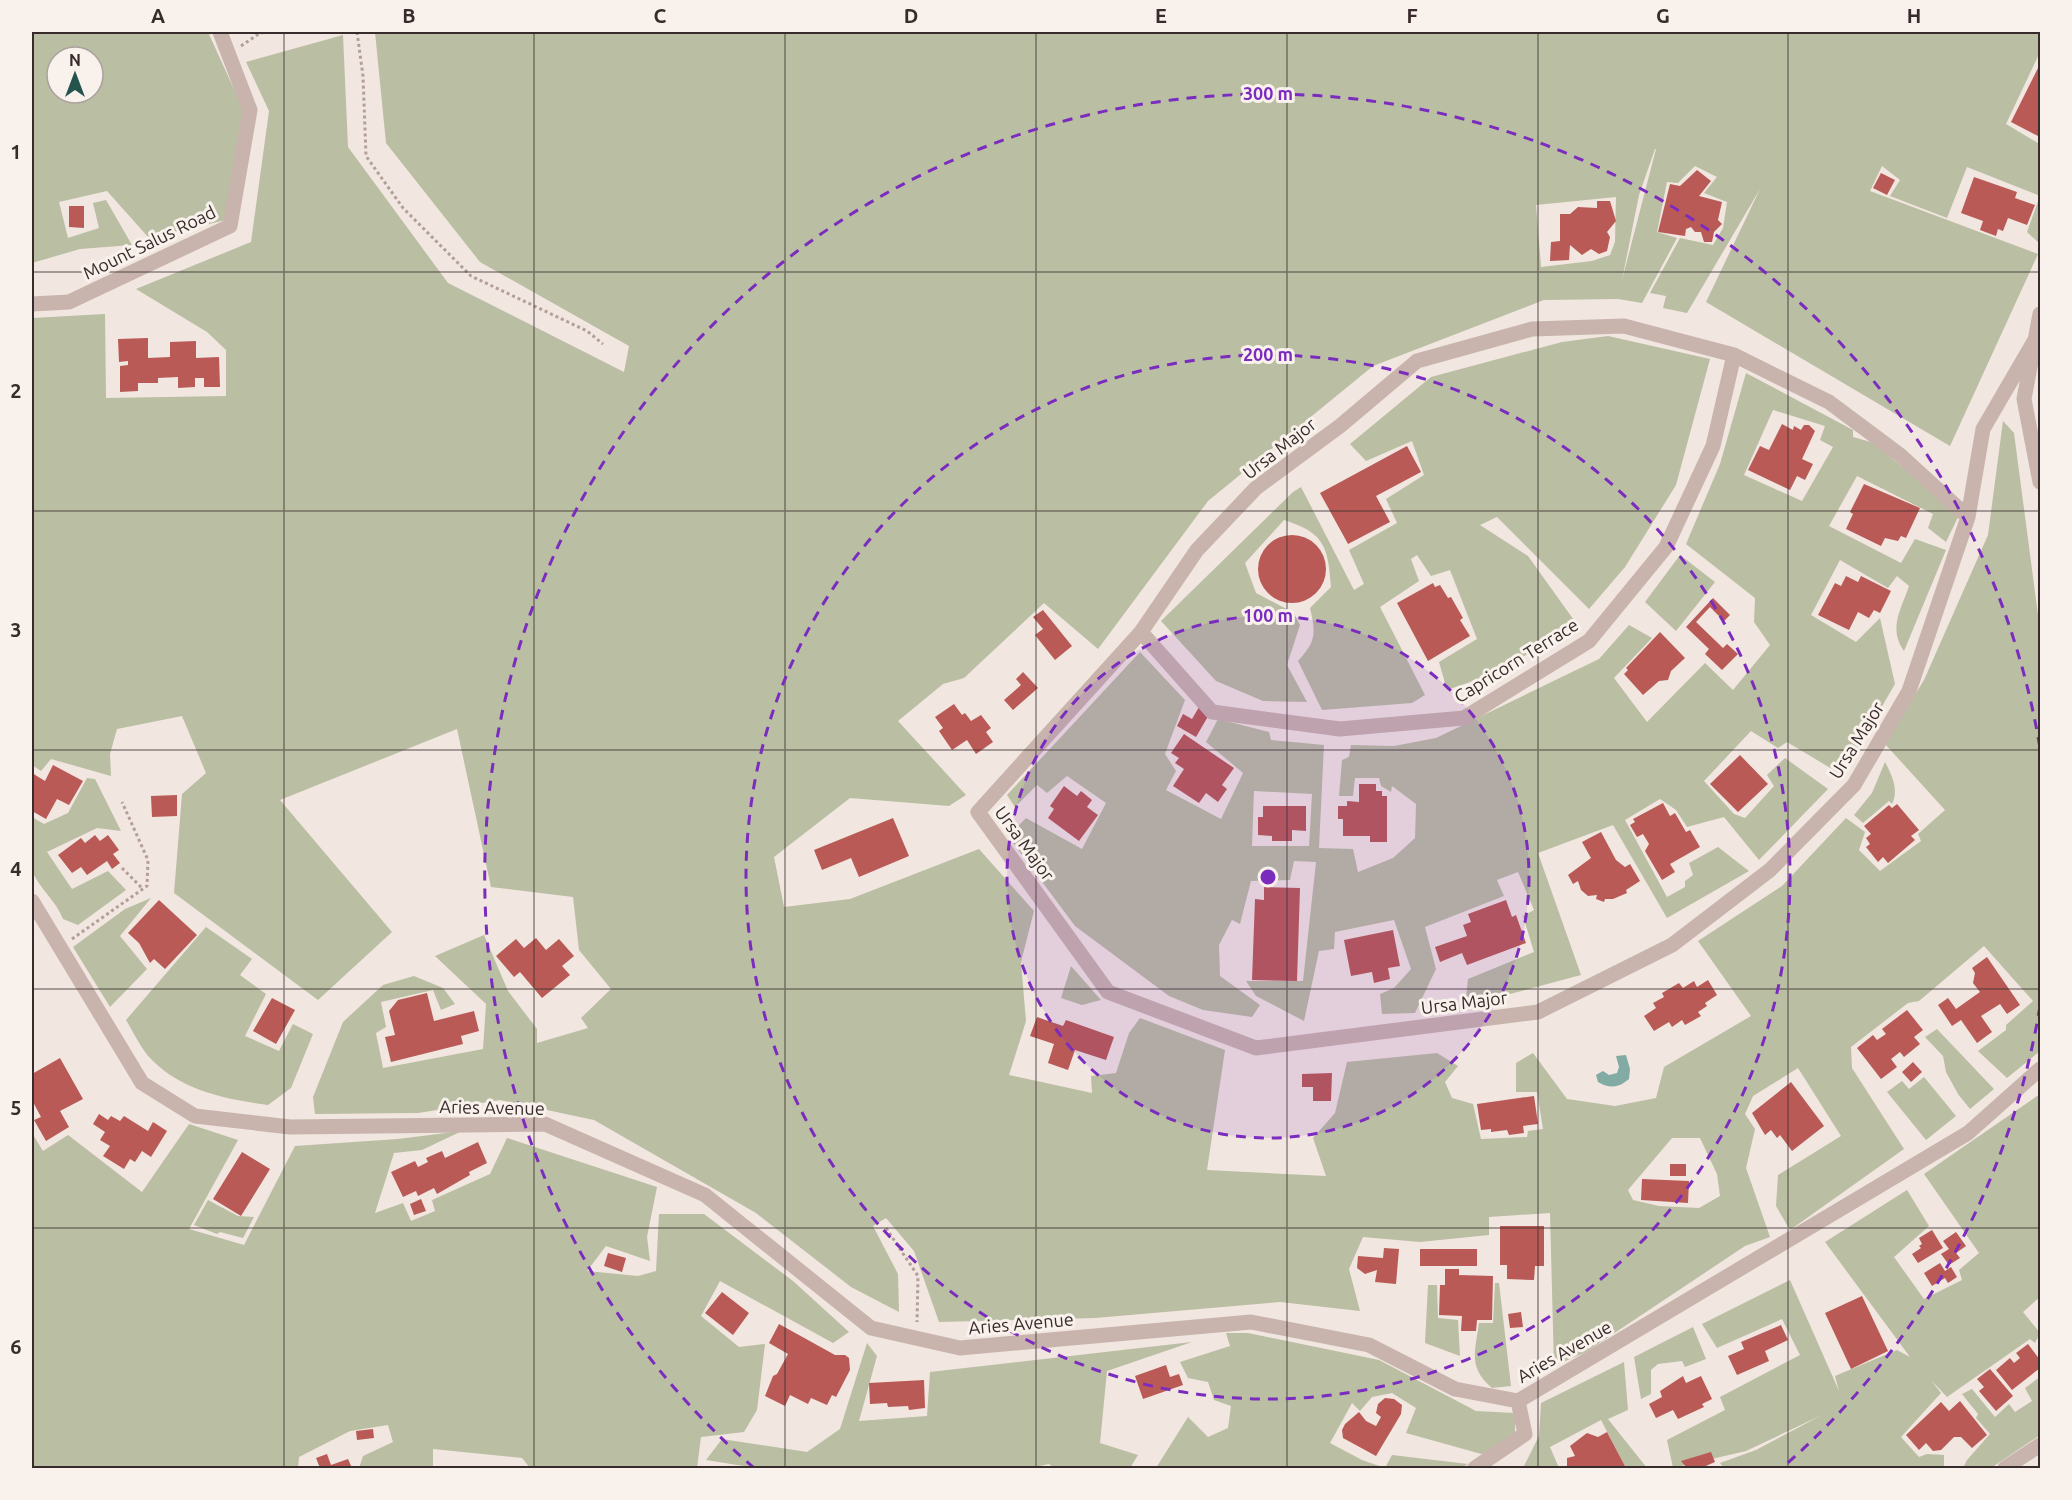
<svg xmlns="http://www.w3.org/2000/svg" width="2072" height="1500" font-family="Ubuntu,sans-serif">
	<rect width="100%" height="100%" fill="#f1e6e0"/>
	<path fill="#babea2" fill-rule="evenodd" d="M 32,32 L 208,32 L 243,109 L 226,220 L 149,238 L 107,191 L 59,202 L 68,238 L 99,228 L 93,203 L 106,200 L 132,245 L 80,249 L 32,263 ZM 57,57 L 93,57 L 93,93 L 57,93 Z
		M 375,32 L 2040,32 L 2040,52 L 2006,124 L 2038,143 L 2040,140 L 2040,244 L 2027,232 L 2040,196 L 1967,167 L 1947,218 L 1890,196 L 1900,180 L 1882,166 L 1870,191 L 2038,254 L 1950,446 L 1706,302 L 1760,189 L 1687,313 L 1663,308 L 1666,296 L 1650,293 L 1680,238 L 1713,245 L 1723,228 L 1727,202 L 1704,193 L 1717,177 L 1695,166 L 1678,183 L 1667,182 L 1657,232 L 1677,238 L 1642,303 L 1618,299 L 1544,300 L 1373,366 L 1208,501 L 1098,649 L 1044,603 L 964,678 L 943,684 L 898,721 L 966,795 L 949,806 L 850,798 L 774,857 L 784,907 L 850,899 L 979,849 L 1034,911 L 1021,962 L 1026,1021 L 1009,1075 L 1092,1093 L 1091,1076 L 1116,1073 L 1129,1033 L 1140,1018 L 1225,1050 L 1207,1170 L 1326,1176 L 1313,1138 L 1335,1113 L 1347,1062 L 1437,1053 L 1458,1066 L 1445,1082 L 1452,1098 L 1473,1104 L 1481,1139 L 1527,1137 L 1528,1131 L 1543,1129 L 1537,1092 L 1516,1092 L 1516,1063 L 1533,1053 L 1567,1099 L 1615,1106 L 1656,1098 L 1664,1067 L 1751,1016 L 1698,941 L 1782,886 L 1846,818 L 1865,832 L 1859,850 L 1880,871 L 1921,841 L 1918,834 L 1945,810 L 1885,744 L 1924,680 L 1988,535 L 2003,421 L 2014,433 L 2040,630 L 2040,1051 L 2007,1078 L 1978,1051 L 2006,1030 L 2006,1025 L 2033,1001 L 1984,946 L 1919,1001 L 1908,1003 L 1851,1047 L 1852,1068 L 1904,1149 L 1790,1230 L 1776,1206 L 1778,1175 L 1841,1136 L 1798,1068 L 1753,1096 L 1745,1114 L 1755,1129 L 1746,1168 L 1770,1237 L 1745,1246 L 1586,1352 L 1554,1366 L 1550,1213 L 1489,1217 L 1489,1235 L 1420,1242 L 1363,1237 L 1349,1269 L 1360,1311 L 1280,1302 L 1095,1318 L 939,1322 L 914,1251 L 886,1218 L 873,1226 L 898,1274 L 899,1312 L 851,1287 L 756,1213 L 594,1120 L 500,1100 L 418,1113 L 315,1114 L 313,1097 L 343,1022 L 383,985 L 414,976 L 443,988 L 455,1004 L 441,1010 L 433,990 L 381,1002 L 386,1027 L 376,1033 L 383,1068 L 483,1049 L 486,1004 L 435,956 L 484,935 L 508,991 L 537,1029 L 537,1043 L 588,1028 L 581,1018 L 611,989 L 579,950 L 573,897 L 491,887 L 457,729 L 280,800 L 392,932 L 318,1000 L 174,893 L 182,794 L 206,773 L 182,716 L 117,729 L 110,754 L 111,776 L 51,759 L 41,771 L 32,765 L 32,318 L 105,314 L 106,398 L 226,396 L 226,350 L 207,332 L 136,289 L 251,242 L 269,111 L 246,62 L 343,35 L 348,147 L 448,283 L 624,372 L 629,346 L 480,262 L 386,143 ZM 1655,149 L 1656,149 L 1622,280 L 1639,195 ZM 1616,197 L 1615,242 L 1610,255 L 1592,261 L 1541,267 L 1536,205 ZM 1672,1138 L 1700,1138 L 1717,1174 L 1720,1196 L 1699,1208 L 1659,1206 L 1633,1200 L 1628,1190 Z
		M 1608,336 L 1710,359 L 1676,485 L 1625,567 L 1589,609 L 1497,517 L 1480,525 L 1528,556 L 1576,623 L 1499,672 L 1447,690 L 1439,662 L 1477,639 L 1450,570 L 1431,576 L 1417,555 L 1411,559 L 1419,581 L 1380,607 L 1425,695 L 1412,703 L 1322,710 L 1298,661 C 1316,641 1316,634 1310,608 L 1331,587 C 1328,547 1325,533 1284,520 L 1245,563 L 1256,593 L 1294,613 L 1300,625 L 1287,665 L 1307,702 L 1263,701 L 1216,681 L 1161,621 L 1293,492 L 1301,487 L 1354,590 L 1364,584 L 1349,550 L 1397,523 L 1386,499 L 1424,475 L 1412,441 L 1366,461 L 1350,444 L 1431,377 L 1562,342 Z
		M 1746,373 L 1853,430 L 1853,437 L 1874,443 L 1959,515 L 1946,542 L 1928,528 L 1933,514 L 1857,476 L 1829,526 L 1901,563 L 1915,539 L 1946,550 L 1904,651 C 1888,628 1901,610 1909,586 L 1897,576 L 1888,588 L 1840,560 L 1811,615 L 1856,642 L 1880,618 L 1895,684 L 1842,775 L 1787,742 L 1778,748 L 1751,731 L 1704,781 L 1734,814 L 1745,818 L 1774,786 L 1767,775 L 1785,758 L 1828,789 L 1759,860 L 1724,817 L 1687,827 L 1676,810 L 1660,799 L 1625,820 L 1667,897 L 1685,887 L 1685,881 L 1693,875 L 1689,863 L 1718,847 L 1749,871 L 1667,918 L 1613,825 L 1538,853 L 1581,975 L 1465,1006 L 1468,979 L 1534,952 L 1523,916 L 1534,910 L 1518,872 L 1497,880 L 1504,896 L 1425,927 L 1436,969 L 1415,1013 L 1382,1014 L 1380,994 L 1394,988 L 1411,969 L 1394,920 L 1335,932 L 1334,949 L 1319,951 L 1304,1021 L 1256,996 L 1246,981 L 1303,981 L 1316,862 L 1294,861 L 1290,880 L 1251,881 L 1240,924 L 1232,920 L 1219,945 L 1220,976 L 1260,1005 L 1252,1017 L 1203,1010 L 1169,996 L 1075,926 L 1008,836 L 1026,818 L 1082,849 L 1106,803 L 1067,776 L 1047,793 L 1037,785 L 1015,807 L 1007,795 L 1140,652 L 1185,700 L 1165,754 L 1176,771 L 1166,790 L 1221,819 L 1243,773 L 1206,742 L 1218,719 L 1269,732 L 1271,740 L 1324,745 L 1319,848 L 1353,849 L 1358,872 L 1393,858 L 1415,838 L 1416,804 L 1392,786 L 1391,792 L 1381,786 L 1379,778 L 1355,778 L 1353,796 L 1339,796 L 1342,760 L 1349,757 L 1351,745 L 1394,746 L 1436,738 L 1599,659 L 1629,625 L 1652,638 L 1614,678 L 1647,722 L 1705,663 L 1733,690 L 1770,645 L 1754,622 L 1755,598 L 1686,544 L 1720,464 ZM 1773,410 L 1825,426 L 1820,440 L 1833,447 L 1802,501 L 1744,475 ZM 1254,791 L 1312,794 L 1309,846 L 1252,846 Z
		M 1680,555 L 1715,582 L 1676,631 L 1645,602 Z
		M 1885,762 C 1892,775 1899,790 1892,804 L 1889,801 L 1863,823 L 1854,815 L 1872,793 Z
		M 87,778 L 95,779 L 121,831 L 97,828 L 47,852 L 72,889 L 108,871 L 126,890 L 78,925 L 63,919 C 56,901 42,891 34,875 C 27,860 31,834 32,817 L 44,824 L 68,813 Z
		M 151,898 L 120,936 L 147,969 L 110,1007 L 73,947 L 125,909 Z
		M 206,927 L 252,959 L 240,975 L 266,994 L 245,1036 L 279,1051 L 293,1024 L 313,1034 L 291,1088 L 268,1105 C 225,1099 183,1091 152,1060 C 141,1049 134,1033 126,1020 Z
		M 1071,966 L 1101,1000 L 1082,1005 L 1061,998 Z
		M 1937,1029 L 1994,1089 L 1970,1109 L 1958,1094 L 1946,1072 L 1943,1056 L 1925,1037 Z
		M 1924,1077 L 1956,1116 L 1926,1140 L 1887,1092 L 1902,1081 L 1909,1089 Z
		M 2040,1094 L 2040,1297 L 2023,1312 L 2040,1333 L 2035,1343 L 2030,1339 L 1947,1397 L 1931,1380 L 1941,1393 L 1901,1437 L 1919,1457 L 1927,1454 L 1944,1455 L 1944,1468 L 1724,1468 L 1720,1463 L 1756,1450 L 1822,1415 L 1746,1451 L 1673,1468 L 1667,1440 L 1725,1410 L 1720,1397 L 1800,1355 L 1782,1319 L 1717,1348 L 1702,1324 L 1790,1280 L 1839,1391 L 1835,1376 L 1897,1350 L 1910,1357 L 1825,1242 L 1907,1190 L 1929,1226 L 1894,1257 L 1924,1299 L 1962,1280 L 1959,1270 L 1979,1253 L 1924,1174 Z
		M 189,1124 L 238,1140 L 189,1229 L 244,1245 L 295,1146 L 398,1139 L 462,1131 L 422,1150 L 394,1153 L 375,1213 L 403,1203 L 411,1221 L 435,1211 L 432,1200 L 490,1174 L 507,1138 L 657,1187 L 647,1237 L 650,1261 L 606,1246 L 587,1271 L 638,1276 L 656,1271 L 659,1214 L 704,1214 L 793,1281 L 849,1332 L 833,1343 L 720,1281 L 701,1316 L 739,1347 L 765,1344 L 757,1410 L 744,1432 L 701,1437 L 697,1468 L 530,1468 L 522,1458 L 433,1449 L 433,1468 L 359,1468 L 363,1456 L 393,1442 L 388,1425 L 350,1431 L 299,1457 L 298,1468 L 32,1468 L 32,1133 L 43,1151 L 68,1135 L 142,1192 Z
		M 208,1200 L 238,1216 L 254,1217 L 243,1238 L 220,1232 L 217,1234 L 194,1225 Z
		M 1495,1283 L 1499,1283 L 1511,1386 L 1492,1388 C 1468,1368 1475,1352 1479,1323 L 1493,1323 Z
		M 1428,1285 L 1437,1285 L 1438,1318 L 1458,1320 L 1460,1356 L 1425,1343 Z
		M 1693,1327 L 1706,1359 L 1685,1367 L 1682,1361 L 1658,1364 L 1651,1370 L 1651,1394 L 1641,1399 L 1634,1357 Z
		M 1226,1333 L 1248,1333 L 1379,1360 L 1476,1411 L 1515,1413 L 1515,1432 L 1485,1455 L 1406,1433 L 1416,1408 L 1392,1393 L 1372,1397 L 1360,1411 L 1352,1403 L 1330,1443 L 1362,1460 L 1385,1468 L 1392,1455 L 1468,1464 L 1461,1468 L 1156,1468 L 1188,1417 L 1208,1437 L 1228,1428 L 1231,1406 L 1214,1400 L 1208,1382 L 1188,1378 L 1180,1362 L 1230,1346 Z
		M 1192,1342 L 1107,1371 L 1100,1443 L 1138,1455 L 1130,1468 L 1104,1468 L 1099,1466 L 1096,1468 L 1054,1468 L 1049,1464 L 1030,1468 L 756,1468 L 706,1460 L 722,1439 L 807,1452 L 840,1429 L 867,1343 L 877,1356 L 859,1421 L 927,1416 L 930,1372 Z
		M 1624,1362 L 1628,1410 L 1608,1419 L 1647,1468 L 1626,1468 L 1601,1420 L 1550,1447 L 1559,1468 L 1523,1468 L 1539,1436 L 1541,1403 Z
		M 2040,1377 L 2040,1435 L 1991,1468 L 1963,1468 L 1967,1460 L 1990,1434 L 1976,1418 L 1978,1414 L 1962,1394 L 1972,1389 L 1995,1417 L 2009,1404 L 2015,1412 L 2032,1401 L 2025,1388 Z"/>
	<path fill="#82aba4" d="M 1626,1055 L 1630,1069 L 1629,1079 C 1618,1088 1610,1089 1598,1082 L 1596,1075 L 1603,1071 L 1609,1075 L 1617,1073 L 1619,1067 L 1616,1056 Z"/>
	<path fill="#b95a56" d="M 2040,64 L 2040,133 L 2038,136 L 2011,122 Z
		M 1697,170 L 1711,181 L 1699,196 L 1722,202 L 1718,220 L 1722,224 L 1714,232 L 1712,242 L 1704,242 L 1701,232 L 1695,232 L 1691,227 L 1686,229 L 1685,236 L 1658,232 L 1670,184 L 1680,186 Z
		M 1881,173 L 1895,180 L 1887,195 L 1873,188 Z
		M 1974,177 L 2017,192 L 2015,198 L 2035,205 L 2027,225 L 2008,218 L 2003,231 L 1998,229 L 1996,236 L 1980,230 L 1983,221 L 1961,213 Z
		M 1597,201 L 1610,201 L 1616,221 L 1607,232 L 1610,237 L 1607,251 L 1599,254 L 1591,249 L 1582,255 L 1570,245 L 1569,260 L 1550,261 L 1551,242 L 1560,241 L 1560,214 L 1570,214 L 1578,207 L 1597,208 Z
		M 69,206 L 84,206 L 84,228 L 69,227 Z
		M 148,338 L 148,358 L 170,357 L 170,342 L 196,341 L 196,358 L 219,357 L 220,387 L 204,387 L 204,378 L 195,378 L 195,387 L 178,388 L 178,377 L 158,378 L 158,383 L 138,383 L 138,391 L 120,392 L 120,366 L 128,365 L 128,361 L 119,362 L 118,339 Z
		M 1782,424 L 1793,430 L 1794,426 L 1801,430 L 1804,425 L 1809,425 L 1815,431 L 1802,459 L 1813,464 L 1805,480 L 1797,476 L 1790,490 L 1748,470 L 1760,446 L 1769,450 Z
		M 1407,446 L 1421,472 L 1376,496 L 1390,522 L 1348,544 L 1320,493 Z
		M 1864,484 L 1920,508 L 1906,538 L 1901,536 L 1898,541 L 1885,538 L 1881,546 L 1846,529 L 1853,514 L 1850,512 Z
		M1258 569a34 34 0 1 1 68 0a34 34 0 1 1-68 0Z
		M 1846,576 L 1858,582 L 1861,576 L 1891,591 L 1880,613 L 1874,610 L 1869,618 L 1858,612 L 1849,630 L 1818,615 L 1835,583 L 1841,586 Z
		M 1433,583 L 1435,587 L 1440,585 L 1448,598 L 1451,597 L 1463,618 L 1460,620 L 1470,636 L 1428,661 L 1397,603 Z
		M 1713,598 L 1730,615 L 1724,621 L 1710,607 L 1696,622 L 1723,648 L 1727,644 L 1738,654 L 1722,670 L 1705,654 L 1709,649 L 1686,627 Z
		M 1043,610 L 1072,646 L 1055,660 L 1035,635 L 1043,629 L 1033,617 Z
		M 1660,632 L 1685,658 L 1671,671 L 1668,680 L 1659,681 L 1643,695 L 1624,674 L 1628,670 L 1626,668 Z
		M 1023,672 L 1038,688 L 1013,710 L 1004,700 L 1021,685 L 1016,679 Z
		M 954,704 L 962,715 L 965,713 L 971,721 L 981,715 L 991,728 L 986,732 L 993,742 L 976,754 L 967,740 L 952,750 L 939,731 L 943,728 L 935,717 Z
		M 1199,707 L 1210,713 L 1196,737 L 1177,726 L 1183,714 L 1192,719 Z
		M 1184,734 L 1234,768 L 1222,785 L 1227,789 L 1218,802 L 1206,793 L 1199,803 L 1173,786 L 1184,769 L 1175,763 L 1179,758 L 1171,753 Z
		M 1740,755 L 1768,784 L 1738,812 L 1710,784 Z
		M 53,765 L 83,781 L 69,805 L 57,799 L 46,819 L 32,811 L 32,773 L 45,781 Z
		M 1359,784 L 1376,784 L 1376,791 L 1382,791 L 1382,796 L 1387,796 L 1387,842 L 1370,842 L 1370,836 L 1343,836 L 1343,819 L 1338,819 L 1338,806 L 1347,806 L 1347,801 L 1359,802 Z
		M 1064,786 L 1077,796 L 1081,791 L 1092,800 L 1087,807 L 1098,815 L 1079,841 L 1048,818 L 1054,809 L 1050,806 Z
		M 177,795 L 177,816 L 152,817 L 151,796 Z
		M 1663,803 L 1670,816 L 1675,813 L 1686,832 L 1690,830 L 1700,847 L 1670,864 L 1675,872 L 1662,880 L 1645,851 L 1649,844 L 1643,834 L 1637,837 L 1630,825 L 1635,822 L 1633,819 Z
		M 1897,804 L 1919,830 L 1911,836 L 1915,840 L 1888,863 L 1883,857 L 1878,862 L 1866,847 L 1870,844 L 1866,838 L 1871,834 L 1864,826 L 1889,805 L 1892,808 Z
		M 1263,806 L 1306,806 L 1306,831 L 1292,830 L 1292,841 L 1272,841 L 1272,836 L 1258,835 L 1258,817 L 1263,817 Z
		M 893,818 L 909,856 L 859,877 L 851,858 L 822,870 L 814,850 Z
		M 1601,832 L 1616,860 L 1625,867 L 1630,864 L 1640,881 L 1626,890 L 1627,893 L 1613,899 L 1605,899 L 1604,902 L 1596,899 L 1597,895 L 1588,896 L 1581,890 L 1578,881 L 1573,884 L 1568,875 L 1591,858 L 1582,842 Z
		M 95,835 L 100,841 L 108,835 L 119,850 L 113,854 L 120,863 L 112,869 L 107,861 L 87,875 L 81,867 L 72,873 L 58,855 L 81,838 L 85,843 Z
		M 1264,887 L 1300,888 L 1297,981 L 1252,980 L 1255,899 L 1264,900 Z
		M 159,900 L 197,935 L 165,969 L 154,959 L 150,963 L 139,943 L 128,933 Z
		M 1506,900 L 1512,917 L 1516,915 L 1526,943 L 1467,965 L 1462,953 L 1440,962 L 1435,947 L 1467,936 L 1463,925 L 1471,922 L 1468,914 Z
		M 1393,930 L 1400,966 L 1388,968 L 1390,979 L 1374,983 L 1372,972 L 1351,976 L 1344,940 Z
		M 536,938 L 546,950 L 559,939 L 574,956 L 562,966 L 570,975 L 542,998 L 520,972 L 514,977 L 496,956 L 516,939 L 524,948 Z
		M 1987,957 L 2020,1005 L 2007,1014 L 2000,1004 L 1981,1016 L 1992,1032 L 1977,1043 L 1961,1020 L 1952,1026 L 1938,1005 L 1948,998 L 1956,1009 L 1980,992 L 1973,983 L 1975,973 L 1972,968 Z
		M 1708,980 L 1717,995 L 1705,1003 L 1707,1006 L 1698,1012 L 1701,1016 L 1685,1025 L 1682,1020 L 1672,1027 L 1669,1022 L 1654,1031 L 1644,1016 L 1656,1008 L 1653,1003 L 1664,997 L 1662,993 L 1679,983 L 1683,988 L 1694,981 L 1697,987 Z
		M 427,993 L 434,1021 L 474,1011 L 479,1031 L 461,1036 L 463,1044 L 391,1062 L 385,1037 L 395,1035 L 389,1011 L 398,1000 Z
		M 272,998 L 295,1010 L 276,1044 L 253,1031 Z
		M 1907,1010 L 1923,1030 L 1914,1037 L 1920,1044 L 1904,1057 L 1900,1052 L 1891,1059 L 1897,1067 L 1881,1079 L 1857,1048 L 1873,1035 L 1877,1040 L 1886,1034 L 1882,1029 Z
		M 1037,1017 L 1063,1026 L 1066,1020 L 1114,1037 L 1106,1060 L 1075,1050 L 1068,1070 L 1048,1063 L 1054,1044 L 1030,1036 Z
		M 60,1058 L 83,1099 L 60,1111 L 69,1127 L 46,1141 L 34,1120 L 41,1117 L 32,1100 L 32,1074 Z
		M 1913,1062 L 1922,1072 L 1911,1082 L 1902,1072 Z
		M 1332,1073 L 1331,1101 L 1313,1101 L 1313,1087 L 1302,1087 L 1302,1074 Z
		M 1791,1082 L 1824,1126 L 1792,1151 L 1780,1135 L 1777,1138 L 1771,1130 L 1765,1135 L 1752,1113 Z
		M 1534,1096 L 1538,1124 L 1523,1126 L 1524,1133 L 1509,1135 L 1507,1130 L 1491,1132 L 1491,1129 L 1481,1130 L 1477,1104 Z
		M 99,1114 L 108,1120 L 111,1116 L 120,1121 L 124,1116 L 148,1131 L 153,1122 L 167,1131 L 151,1157 L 142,1151 L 135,1162 L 130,1159 L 124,1169 L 103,1156 L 110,1146 L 100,1140 L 105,1132 L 93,1124 Z
		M 478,1142 L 487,1163 L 469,1172 L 470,1175 L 437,1194 L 434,1188 L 418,1196 L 416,1191 L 403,1197 L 391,1172 L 415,1161 L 418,1167 L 428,1162 L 426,1158 L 442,1151 L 445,1158 Z
		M 242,1152 L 270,1169 L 241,1216 L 213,1199 Z
		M 1670,1164 L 1686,1164 L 1686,1176 L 1670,1176 Z
		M 1642,1179 L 1689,1181 L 1688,1203 L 1641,1200 Z
		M 421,1199 L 426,1211 L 414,1215 L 410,1204 Z
		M 1500,1226 L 1544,1226 L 1544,1266 L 1535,1266 L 1534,1280 L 1507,1279 L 1507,1265 L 1500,1265 Z
		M 1932,1230 L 1943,1248 L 1918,1263 L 1912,1254 L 1921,1248 L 1919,1246 L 1922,1244 L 1919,1238 Z
		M 1956,1232 L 1966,1246 L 1956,1253 L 1960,1258 L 1949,1265 L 1941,1254 L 1949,1249 L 1943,1241 Z
		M 1384,1248 L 1399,1249 L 1396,1284 L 1375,1282 L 1377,1270 L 1365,1274 L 1357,1268 L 1358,1256 L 1383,1258 Z
		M 1420,1249 L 1477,1249 L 1477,1266 L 1420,1266 Z
		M 608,1253 L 626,1258 L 622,1272 L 604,1266 Z
		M 1940,1263 L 1945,1271 L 1951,1267 L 1957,1277 L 1948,1283 L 1945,1278 L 1932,1286 L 1924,1273 Z
		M 1445,1269 L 1459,1269 L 1459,1275 L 1493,1276 L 1492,1320 L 1477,1320 L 1476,1331 L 1461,1331 L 1462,1316 L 1439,1315 L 1440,1285 L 1445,1285 Z
		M 722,1292 L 749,1313 L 733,1335 L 705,1313 Z
		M 1862,1296 L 1888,1351 L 1851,1369 L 1825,1313 Z
		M 1521,1312 L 1523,1327 L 1510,1328 L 1508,1314 Z
		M 779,1324 L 835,1355 L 845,1355 L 849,1358 L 850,1370 L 836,1397 L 832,1395 L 827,1405 L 811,1398 L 808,1404 L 790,1395 L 785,1406 L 765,1396 L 773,1376 L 777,1374 L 788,1354 L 769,1343 Z
		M 1781,1325 L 1788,1340 L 1765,1351 L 1769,1361 L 1737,1375 L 1728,1356 L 1744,1349 L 1741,1342 Z
		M 2028,1344 L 2040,1360 L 2040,1368 L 2012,1390 L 1996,1370 L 2010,1358 L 2014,1363 L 2020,1358 L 2016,1353 Z
		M 1166,1365 L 1170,1377 L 1179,1374 L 1183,1385 L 1143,1399 L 1135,1376 Z
		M 1990,1369 L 2013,1396 L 1996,1411 L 1979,1391 L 1984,1387 L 1977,1379 Z
		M 1683,1376 L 1686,1383 L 1701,1376 L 1712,1399 L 1702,1404 L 1704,1407 L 1678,1419 L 1673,1410 L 1656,1418 L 1649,1404 L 1662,1397 L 1660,1391 Z
		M 924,1380 L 925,1408 L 909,1410 L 908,1406 L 888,1407 L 887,1403 L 870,1404 L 869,1383 Z
		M 1385,1398 L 1394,1399 L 1402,1405 L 1401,1414 L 1376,1456 L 1343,1438 L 1342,1430 L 1345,1424 L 1359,1412 L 1366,1421 L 1376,1426 L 1381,1417 L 1376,1413 L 1378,1404 Z
		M 1960,1401 L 1987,1435 L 1972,1448 L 1961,1437 L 1954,1437 L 1941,1450 L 1933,1451 L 1926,1443 L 1919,1450 L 1906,1435 L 1941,1402 L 1949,1411 Z
		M 373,1429 L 374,1438 L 357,1440 L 356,1431 Z
		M 1607,1432 L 1626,1468 L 1567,1468 L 1567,1458 L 1575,1456 L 1570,1446 L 1587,1433 L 1598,1437 Z
		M 1711,1452 L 1715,1462 L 1701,1468 L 1687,1468 L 1681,1461 Z
		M 327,1454 L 331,1465 L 348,1459 L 352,1468 L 320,1468 L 316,1458 Z"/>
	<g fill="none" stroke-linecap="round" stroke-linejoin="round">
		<path stroke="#b39e98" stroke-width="3" stroke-dasharray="3 3" stroke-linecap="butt" d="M 357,32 L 363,76 L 366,156 L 403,208 L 471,276 L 587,331 L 603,344
			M 241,46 L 260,33 L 268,32
			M 122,868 L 143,889
			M 72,939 L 147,886 L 148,860 L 122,802
			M 886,1228 L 918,1276 L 917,1322"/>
		<path stroke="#c8b4ad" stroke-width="15" d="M 32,304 L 69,302 L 230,226 L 250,110 L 220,32
			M 2040,314 L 2024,399 L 2040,482
			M 1968,517 L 1900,455 L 1829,402 L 1734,355 L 1624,326 L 1532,329 L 1417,361 L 1340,426 L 1256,488 L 1197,550 L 1141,632 L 978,812 L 1108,992 L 1256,1048 L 1538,1012 L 1672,945 L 1770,870 L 1854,785 L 1909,691 L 1968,517 L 1983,429 L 2036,338
			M 1141,632 L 1212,712 L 1340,729 L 1464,718 L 1589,641 L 1666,547 L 1713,446 L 1734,355
			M 32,901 L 142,1083 L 195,1116 L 290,1127 L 545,1124 L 705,1195 L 871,1328 L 960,1348 L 1251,1322 L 1369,1345 L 1455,1389 L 1518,1401 L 1968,1133 L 2040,1069
			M 1475,1468 L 1525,1434 L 1518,1401
			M 2005,1468 L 2040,1445"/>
	</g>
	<path fill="none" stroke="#372c2b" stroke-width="1.5" stroke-opacity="0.55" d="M 284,32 L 284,1468M 534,32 L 534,1468M 785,32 L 785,1468M 1036,32 L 1036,1468M 1287,32 L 1287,1468M 1538,32 L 1538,1468M 1788,32 L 1788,1468M 32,272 L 2040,272M 32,511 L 2040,511M 32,750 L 2040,750M 32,989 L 2040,989M 32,1228 L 2040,1228"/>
	<circle cx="1268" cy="877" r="261" fill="#7b2cbf" fill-opacity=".12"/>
	<g fill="none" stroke="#7b2cbf" stroke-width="3" stroke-dasharray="10 8">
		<circle cx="1268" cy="877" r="261"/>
		<circle cx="1268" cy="877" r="522"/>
		<path d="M2040 1006A783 783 0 0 1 1782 1468M754 1468A783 783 0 1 1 2040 748"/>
	</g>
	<g text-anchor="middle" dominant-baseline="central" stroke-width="6" stroke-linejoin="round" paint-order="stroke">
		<g font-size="18" fill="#372c2b" stroke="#f9f1ec">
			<text transform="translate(149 242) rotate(-26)">Mount Salus Road</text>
			<text transform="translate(1279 448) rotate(-38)">Ursa Major</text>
			<text transform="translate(1516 660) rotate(-32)">Capricorn Terrace</text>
			<text transform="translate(1856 740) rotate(-58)">Ursa Major</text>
			<text transform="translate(1025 843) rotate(54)">Ursa Major</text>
			<text transform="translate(1464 1002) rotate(-7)">Ursa Major</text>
			<text transform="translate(492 1107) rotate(1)">Aries Avenue</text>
			<text transform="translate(1021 1323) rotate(-5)">Aries Avenue</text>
			<text transform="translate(1564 1351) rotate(-30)">Aries Avenue</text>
		</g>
	</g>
	<circle cx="1268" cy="877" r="9" fill="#7b2cbf" stroke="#f9f1ec" stroke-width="3"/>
	<g font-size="18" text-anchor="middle" font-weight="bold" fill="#7b2cbf" stroke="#f9f1ec" stroke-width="6" stroke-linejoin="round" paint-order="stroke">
		<text x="1268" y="100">300 m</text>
		<text x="1268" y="361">200 m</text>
		<text x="1268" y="622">100 m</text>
	</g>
	<rect width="2072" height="1500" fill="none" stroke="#f9f1ec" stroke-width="66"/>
	<g transform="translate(75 75)"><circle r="28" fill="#f9f1ec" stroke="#aba29f" stroke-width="1.5"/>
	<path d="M0-4.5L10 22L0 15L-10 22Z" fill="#25544e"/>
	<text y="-9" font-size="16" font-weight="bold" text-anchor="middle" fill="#372c2b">N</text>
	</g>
	<rect x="33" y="33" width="2006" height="1434" fill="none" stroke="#372c2b" stroke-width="2"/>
	<g font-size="20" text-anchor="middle" font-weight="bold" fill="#372c2b">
		<text x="158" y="23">A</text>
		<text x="409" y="23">B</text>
		<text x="660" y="23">C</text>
		<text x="911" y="23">D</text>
		<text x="1161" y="23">E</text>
		<text x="1412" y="23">F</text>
		<text x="1663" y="23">G</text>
		<text x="1914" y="23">H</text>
		<text x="16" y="159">1</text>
		<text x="16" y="398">2</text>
		<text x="16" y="637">3</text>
		<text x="16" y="876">4</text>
		<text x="16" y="1115">5</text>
		<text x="16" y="1354">6</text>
	</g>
</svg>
